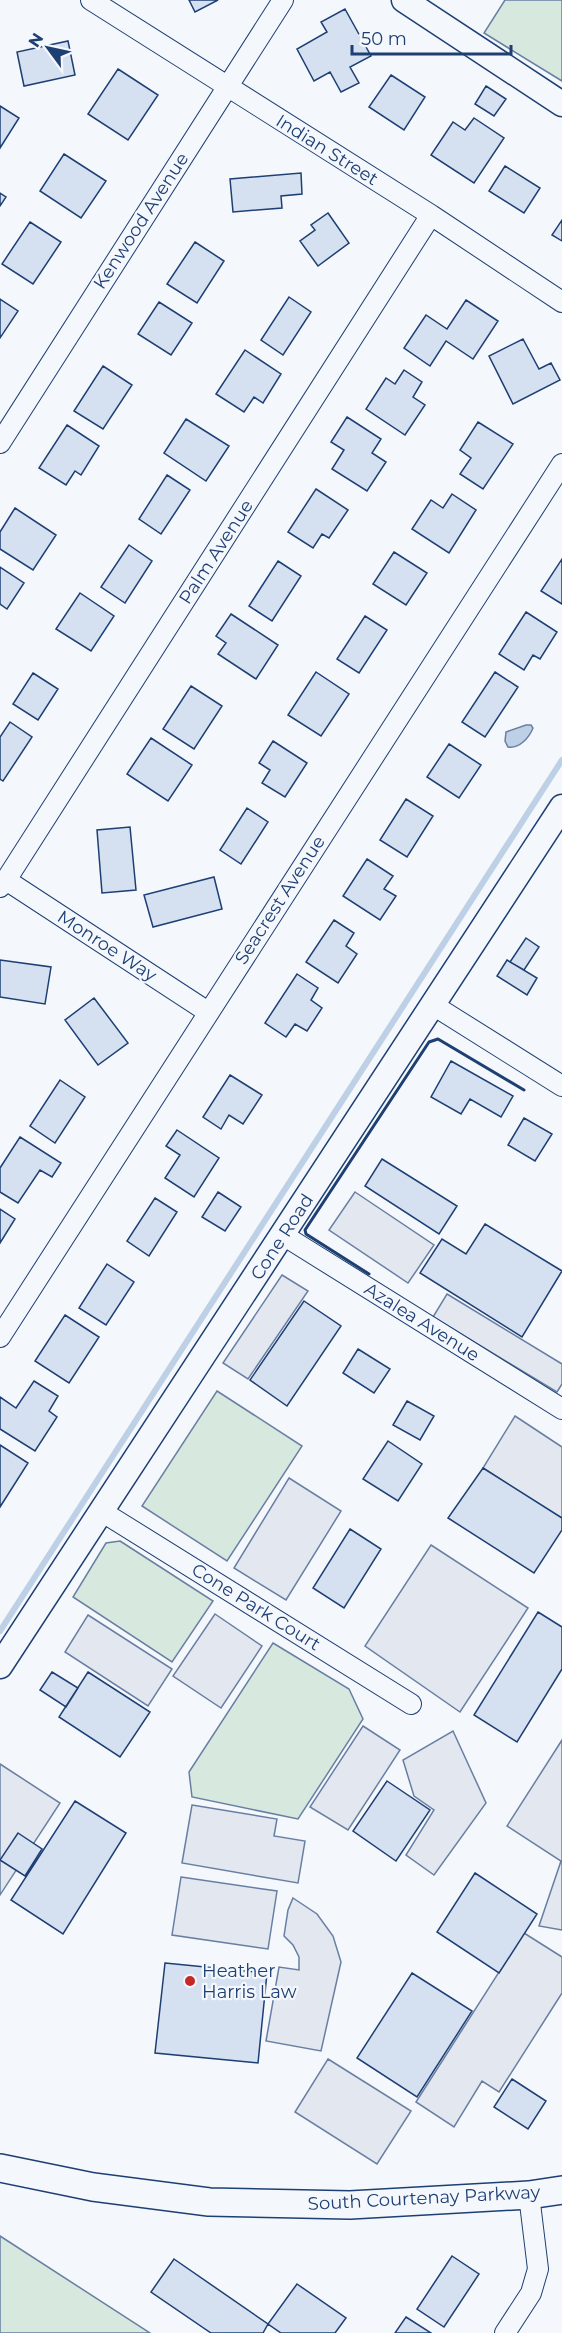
<svg xmlns="http://www.w3.org/2000/svg" width="562" height="2333" font-family="Montserrat,sans-serif">
	<rect width="100%" height="100%" fill="#f4f7fb"/>
	<path fill="#d7e8df" stroke="#687fa3" stroke-width="1.5" d="M 505,0 L 562,0 L 562,81 L 484,33 Z
		M 217,1391 L 302,1446 L 227,1561 L 142,1506 Z
		M 120,1541 L 213,1601 L 172,1662 L 73,1597 L 106,1543 Z
		M 273,1643 L 349,1689 L 363,1719 L 298,1819 L 192,1797 L 189,1772 Z
		M 0,2236 L 150,2333 L 0,2333 Z"/>
	<path fill="#e3e8f0" stroke="#687fa3" stroke-width="1.5" d="M 355,1192 L 434,1245 L 408,1283 L 329,1230 Z
		M 282,1275 L 308,1291 L 248,1379 L 223,1363 Z
		M 447,1294 L 562,1364 L 562,1384 L 557,1392 L 433,1317 Z
		M 515,1416 L 562,1447 L 562,1519 L 483,1468 Z
		M 289,1478 L 341,1511 L 286,1600 L 234,1568 Z
		M 431,1545 L 528,1608 L 460,1712 L 365,1646 Z
		M 215,1614 L 262,1646 L 221,1708 L 173,1676 Z
		M 88,1615 L 172,1669 L 148,1706 L 65,1652 Z
		M 363,1726 L 400,1750 L 348,1830 L 310,1807 Z
		M 453,1731 L 486,1803 L 434,1875 L 406,1855 L 434,1810 L 414,1796 L 403,1760 Z
		M 562,1740 L 562,1930 L 539,1926 L 561,1861 L 507,1826 Z
		M 0,1764 L 60,1803 L 0,1895 Z
		M 192,1805 L 277,1819 L 274,1836 L 305,1841 L 298,1883 L 182,1863 Z
		M 181,1877 L 277,1891 L 268,1949 L 172,1935 Z
		M 293,1898 L 317,1914 L 333,1936 L 341,1962 L 321,2051 L 266,2041 L 279,1967 L 299,1970 L 299,1957 L 293,1945 L 284,1936 L 288,1910 Z
		M 524,1933 L 562,1957 L 562,1993 L 499,2092 L 482,2081 L 454,2127 L 416,2102 Z
		M 328,2059 L 411,2111 L 377,2164 L 295,2112 Z"/>
	<path fill="#bed0e5" stroke="#687fa3" stroke-width="1.5" d="M 526,725 L 531,725 L 533,728 C 529,738 519,749 508,747 L 505,741 L 506,732 Z"/>
	<g fill="none" stroke-linecap="round" stroke-linejoin="round">
		<path stroke="#bed0e5" stroke-width="6" d="M 0,1631 L 562,760"/>
	</g>
	<path fill="#d5e0f0" stroke="#1d3f73" stroke-width="1.5" d="M 189,0 L 218,0 L 195,12 Z
		M 345,9 L 371,56 L 350,67 L 359,83 L 341,92 L 330,72 L 314,81 L 297,49 L 327,32 L 321,22 Z
		M 68,41 L 75,75 L 24,86 L 17,52 Z
		M 118,69 L 158,95 L 128,140 L 88,114 Z
		M 391,75 L 425,97 L 404,130 L 369,107 Z
		M 486,86 L 506,99 L 494,116 L 475,104 Z
		M 0,106 L 19,118 L 0,148 Z
		M 474,118 L 504,138 L 474,183 L 431,155 L 453,122 L 465,130 Z
		M 64,154 L 106,181 L 81,218 L 40,191 Z
		M 505,166 L 540,188 L 524,213 L 489,191 Z
		M 301,173 L 302,194 L 281,196 L 282,208 L 233,212 L 230,179 Z
		M 0,193 L 6,197 L 0,206 Z
		M 328,213 L 349,243 L 318,266 L 300,241 L 315,230 L 311,225 Z
		M 562,220 L 562,241 L 552,235 Z
		M 30,222 L 61,242 L 33,284 L 2,264 Z
		M 195,242 L 224,261 L 197,303 L 167,284 Z
		M 289,297 L 311,312 L 283,355 L 261,340 Z
		M 0,299 L 18,311 L 0,338 Z
		M 466,300 L 498,321 L 473,359 L 446,341 L 430,366 L 404,348 L 426,315 L 447,329 Z
		M 159,302 L 192,323 L 171,355 L 138,334 Z
		M 523,339 L 539,369 L 551,363 L 560,380 L 513,404 L 489,356 Z
		M 245,350 L 281,374 L 263,403 L 254,397 L 244,412 L 216,394 Z
		M 103,366 L 132,385 L 103,429 L 74,411 Z
		M 404,370 L 422,382 L 413,397 L 425,405 L 405,435 L 366,409 L 386,378 L 395,384 Z
		M 347,417 L 381,439 L 372,453 L 386,462 L 367,491 L 332,469 L 344,450 L 331,442 Z
		M 186,419 L 229,446 L 206,481 L 164,453 Z
		M 478,422 L 513,444 L 483,489 L 460,474 L 471,458 L 460,450 Z
		M 67,425 L 99,446 L 81,475 L 75,471 L 66,485 L 39,468 Z
		M 167,475 L 190,490 L 161,534 L 139,519 Z
		M 316,489 L 348,510 L 329,538 L 322,534 L 313,548 L 288,532 Z
		M 452,494 L 476,510 L 449,553 L 412,529 L 431,500 L 443,508 Z
		M 15,508 L 56,535 L 33,570 L 0,549 L 0,532 Z
		M 129,545 L 152,561 L 125,603 L 101,587 Z
		M 394,552 L 427,573 L 406,605 L 373,584 Z
		M 562,559 L 562,604 L 541,591 Z
		M 278,561 L 301,576 L 272,621 L 249,606 Z
		M 0,567 L 24,583 L 7,609 L 0,604 Z
		M 80,593 L 114,616 L 91,651 L 56,629 Z
		M 526,612 L 557,632 L 540,659 L 533,655 L 524,670 L 499,654 Z
		M 231,614 L 278,645 L 256,679 L 218,654 L 226,643 L 216,636 Z
		M 365,616 L 387,630 L 359,673 L 337,659 Z
		M 316,672 L 349,694 L 321,736 L 288,715 Z
		M 495,672 L 518,687 L 485,737 L 462,722 Z
		M 33,673 L 58,689 L 38,720 L 13,704 Z
		M 191,686 L 222,706 L 194,749 L 163,729 Z
		M 10,722 L 32,737 L 3,781 L 0,779 L 0,737 Z
		M 151,738 L 192,765 L 168,801 L 127,774 Z
		M 273,741 L 307,763 L 285,797 L 262,783 L 270,770 L 259,763 Z
		M 449,744 L 481,765 L 459,798 L 427,777 Z
		M 406,799 L 433,816 L 407,857 L 380,840 Z
		M 247,808 L 268,822 L 241,864 L 220,850 Z
		M 130,827 L 136,890 L 102,893 L 97,830 Z
		M 367,859 L 393,876 L 384,889 L 396,896 L 380,920 L 343,896 Z
		M 214,877 L 222,909 L 153,927 L 144,895 Z
		M 334,920 L 354,933 L 346,946 L 357,954 L 338,983 L 306,962 Z
		M 526,938 L 539,947 L 524,970 L 510,962 Z
		M 0,960 L 51,967 L 45,1004 L 0,997 Z
		M 507,960 L 537,978 L 527,995 L 497,976 Z
		M 297,974 L 318,988 L 311,1000 L 322,1008 L 307,1031 L 295,1024 L 286,1037 L 265,1023 Z
		M 94,998 L 128,1043 L 98,1065 L 65,1020 Z
		M 451,1061 L 513,1096 L 501,1117 L 470,1099 L 461,1114 L 431,1097 Z
		M 230,1075 L 262,1095 L 243,1124 L 229,1115 L 221,1129 L 203,1117 Z
		M 60,1080 L 85,1097 L 55,1143 L 30,1126 Z
		M 524,1118 L 552,1134 L 535,1161 L 508,1145 Z
		M 177,1130 L 219,1158 L 194,1197 L 165,1178 L 180,1155 L 166,1146 Z
		M 20,1137 L 61,1163 L 52,1177 L 40,1170 L 18,1203 L 0,1192 L 0,1168 Z
		M 382,1159 L 457,1206 L 439,1234 L 365,1186 Z
		M 218,1192 L 241,1207 L 225,1231 L 202,1217 Z
		M 155,1198 L 177,1212 L 149,1256 L 127,1241 Z
		M 0,1209 L 15,1219 L 0,1243 Z
		M 485,1224 L 562,1271 L 522,1337 L 420,1273 L 442,1239 L 466,1254 Z
		M 107,1264 L 134,1282 L 106,1325 L 79,1308 Z
		M 304,1301 L 341,1326 L 287,1406 L 250,1380 Z
		M 65,1315 L 99,1337 L 69,1383 L 35,1361 Z
		M 358,1349 L 390,1369 L 374,1393 L 343,1373 Z
		M 34,1381 L 58,1396 L 49,1411 L 57,1417 L 35,1451 L 0,1429 L 0,1397 L 16,1408 Z
		M 407,1401 L 434,1416 L 420,1440 L 393,1425 Z
		M 388,1441 L 422,1464 L 398,1501 L 363,1479 Z
		M 0,1445 L 28,1463 L 0,1507 Z
		M 483,1468 L 562,1518 L 562,1530 L 534,1573 L 448,1518 Z
		M 350,1529 L 381,1549 L 344,1608 L 313,1588 Z
		M 538,1612 L 562,1627 L 562,1669 L 517,1742 L 474,1715 Z
		M 52,1672 L 78,1688 L 66,1707 L 40,1690 Z
		M 88,1672 L 150,1712 L 120,1757 L 59,1717 Z
		M 387,1781 L 430,1810 L 396,1861 L 353,1831 Z
		M 75,1801 L 126,1833 L 63,1934 L 11,1900 Z
		M 18,1833 L 42,1849 L 25,1876 L 0,1860 Z
		M 475,1873 L 537,1914 L 499,1973 L 437,1932 Z
		M 165,1963 L 267,1973 L 258,2063 L 155,2053 Z
		M 412,1973 L 472,2011 L 417,2097 L 357,2058 Z
		M 512,2079 L 546,2101 L 528,2129 L 494,2107 Z
		M 452,2256 L 479,2274 L 444,2327 L 417,2309 Z
		M 174,2259 L 268,2324 L 263,2333 L 211,2333 L 151,2292 Z
		M 297,2284 L 346,2318 L 335,2333 L 281,2333 L 268,2324 Z
		M 406,2317 L 431,2333 L 395,2333 Z"/>
	<g fill="none" stroke-linecap="round" stroke-linejoin="round">
		<g stroke="#1d3f73" stroke-width="22">
			<path id="minor" d="M 91,0 L 431,215 L 562,302
				M 0,443 L 283,0
				M 6,880 L 208,1012
				M 0,887 L 6,880 L 431,215
				M 433,1005 L 562,1086
				M 283,1235 L 562,1409
				M 0,1337 L 562,464
				M 101,1511 L 411,1704
				M 505,2333 L 531,2293 L 538,2269 L 529,2195"/>
		</g>
		<g stroke="#1d3f73" stroke-width="27">
			<path id="tertiary" d="M 404,0 L 562,104
				M 0,1666 L 562,807"/>
		</g>
		<g stroke="#1d3f73" stroke-width="30">
			<path id="secondary" d="M 0,2168 L 93,2187 L 209,2202 L 350,2205 L 529,2195 L 562,2190"/>
		</g>
		<use href="#minor" stroke="#f4f7fb" stroke-width="20"/>
		<use href="#tertiary" stroke="#f4f7fb" stroke-width="24"/>
		<use href="#secondary" stroke="#f4f7fb" stroke-width="27"/>
		<path stroke="#1d3f73" stroke-width="3" d="M 369,1274 L 306,1234 L 305,1230 L 429,1042 L 438,1039 L 524,1090"/>
	</g>
	<circle fill="#c62828" stroke="#f4f7fb" stroke-width="2" cx="190" cy="1981" r="6"/>
	<g text-anchor="middle" dominant-baseline="central" stroke-width="4.5" stroke-linejoin="round" paint-order="stroke">
		<g font-size="18" fill="#1d3f73" stroke="#f4f7fb">
			<text transform="translate(327 150) rotate(32)">Indian Street</text>
			<text transform="translate(141 221) rotate(-57)">Kenwood Avenue</text>
			<text transform="translate(216 552) rotate(-57)">Palm Avenue</text>
			<text transform="translate(280 900) rotate(-57)">Seacrest Avenue</text>
			<text transform="translate(107 946) rotate(33)">Monroe Way</text>
			<text transform="translate(282 1237) rotate(-57)">Cone Road</text>
			<text transform="translate(422 1322) rotate(32)">Azalea Avenue</text>
			<text transform="translate(256 1607) rotate(32)">Cone Park Court</text>
			<text transform="translate(424 2198) rotate(-3)">South Courtenay Parkway</text>
		</g>
		<g font-size="18" fill="#1d3f73" stroke="#f4f7fb" text-anchor="start">
			<text x="202" y="1971">Heather<tspan x="202" dy="21">Harris Law</tspan></text>
		</g>
	</g>
	<g transform="translate(48 48) rotate(303)" stroke="#f4f7fb" stroke-width="4.5" paint-order="stroke">
	<path d="M0-4.5L10 22L0 15L-10 22Z" fill="#1d3f73"/>
	<text y="-9" font-size="16" font-weight="bold" text-anchor="middle" fill="#1d3f73">N</text>
	</g>
	<path d="M352 45v9h159v-9" fill="none" stroke="#1d3f73" stroke-width="3"/>
	<text x="361" y="45" font-size="18" fill="#1d3f73" stroke="#f4f7fb" stroke-width="4.5" paint-order="stroke">50 m</text>
</svg>
